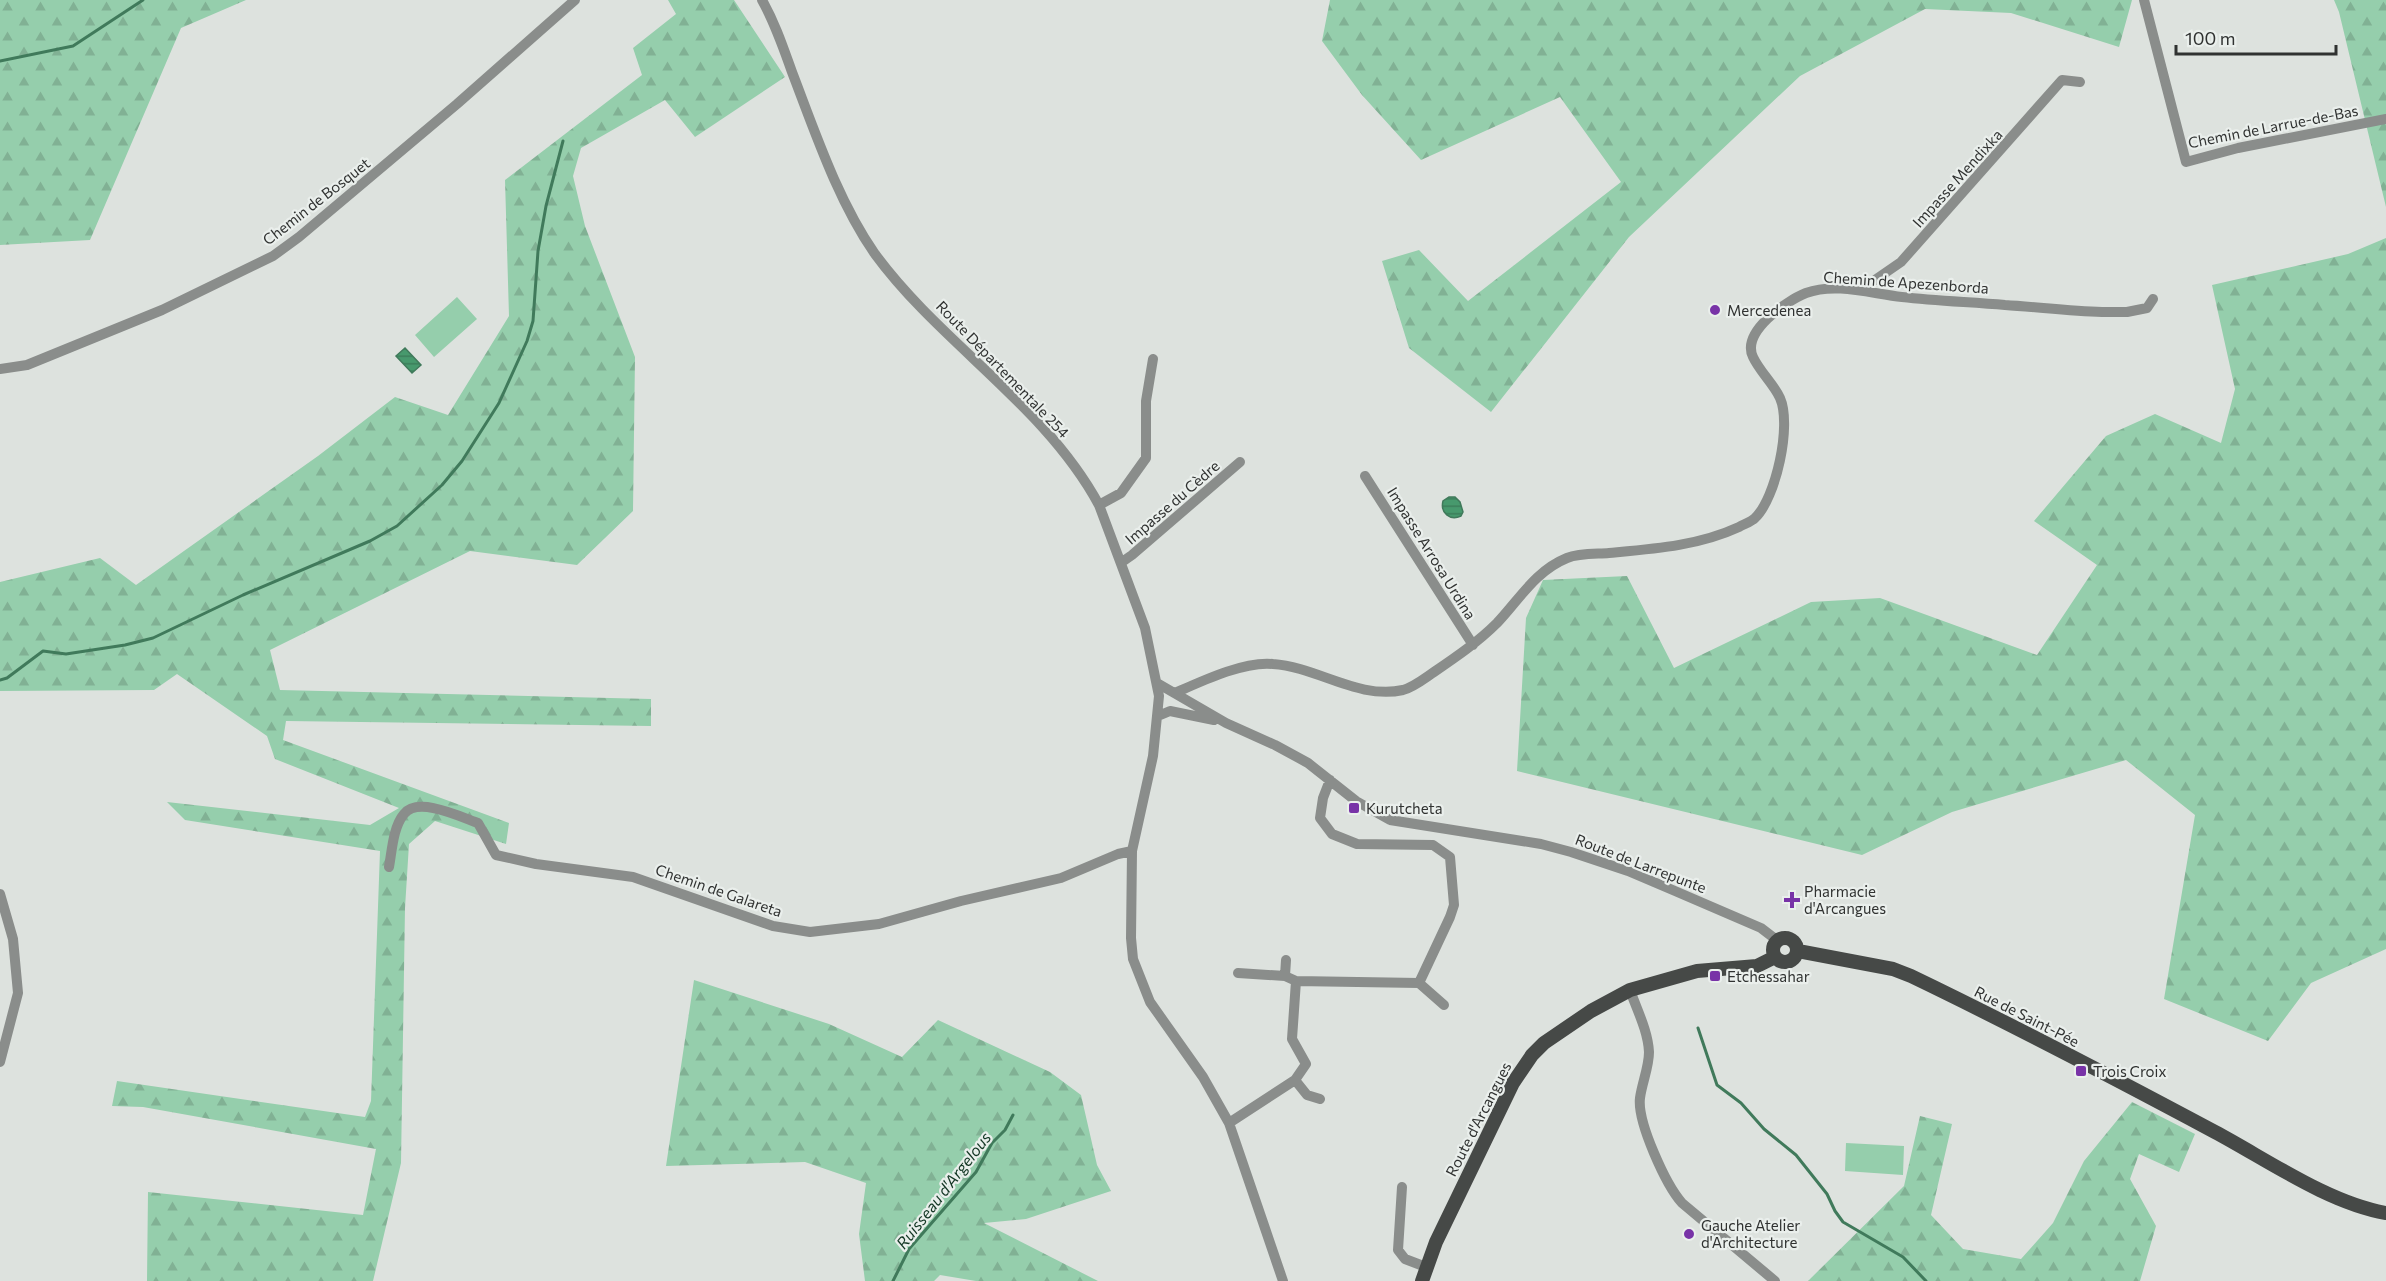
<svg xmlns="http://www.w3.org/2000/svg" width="2386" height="1281" font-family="Commissioner,sans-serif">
	<defs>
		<pattern id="forest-firs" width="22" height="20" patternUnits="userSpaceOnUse" patternTransform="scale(1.5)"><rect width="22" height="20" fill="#95ceac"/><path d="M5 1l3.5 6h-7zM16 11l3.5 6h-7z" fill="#81b194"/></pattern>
		<pattern id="water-rules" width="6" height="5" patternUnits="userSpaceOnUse" patternTransform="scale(1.5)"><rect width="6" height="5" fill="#47996d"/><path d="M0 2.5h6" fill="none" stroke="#3c7d5a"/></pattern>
	</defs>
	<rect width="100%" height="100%" fill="#dde2de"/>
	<path fill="url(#forest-firs)" d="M 0,0 L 246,0 L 181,28 L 90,240 L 0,245 Z
		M 668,0 L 734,0 L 785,77 L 695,137 L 665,100 L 581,148 L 573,176 L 585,226 L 635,357 L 633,511 L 577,565 L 470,551 L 270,650 L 280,690 L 651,699 L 651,726 L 286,721 L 283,740 L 509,823 L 506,844 L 435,821 L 409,844 L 405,908 L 401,1163 L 373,1281 L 147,1281 L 148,1192 L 363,1215 L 376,1149 L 143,1107 L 112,1106 L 117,1081 L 365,1117 L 371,1101 L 380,851 L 185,820 L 167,802 L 370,825 L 399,808 L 275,759 L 267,736 L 177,674 L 154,690 L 0,691 L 0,582 L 100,558 L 136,585 L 318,456 L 395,397 L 448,415 L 509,316 L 505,180 L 642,75 L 633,48 L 676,14 Z
		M 1330,0 L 2132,0 L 2119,47 L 2011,13 L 1925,9 L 1800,76 L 1629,237 L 1491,412 L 1409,348 L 1382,261 L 1419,250 L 1468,301 L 1621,182 L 1560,97 L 1421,160 L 1362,95 L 1322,41 Z
		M 2334,0 L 2386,0 L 2386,207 L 2339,12 Z
		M 2386,238 L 2386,949 L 2311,983 L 2268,1041 L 2164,999 L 2195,815 L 2126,760 L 1952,812 L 1862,855 L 1517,771 L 1526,618 L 1543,580 L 1627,576 L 1674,668 L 1811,602 L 1880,598 L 2037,655 L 2097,565 L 2034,521 L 2106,436 L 2155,414 L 2221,443 L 2235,389 L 2212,285 L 2348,254 Z
		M 694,980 L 829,1024 L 902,1057 L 938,1020 L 1050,1072 L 1081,1095 L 1097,1165 L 1111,1191 L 1026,1219 L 984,1223 L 1098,1281 L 976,1281 L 940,1275 L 934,1281 L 865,1281 L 859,1234 L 866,1183 L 805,1162 L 666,1166 Z
		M 2132,1102 L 2195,1134 L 2179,1172 L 2139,1154 L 2130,1179 L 2156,1226 L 2140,1281 L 1808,1281 L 1904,1186 L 1920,1116 L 1952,1124 L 1931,1215 L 1963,1249 L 2021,1259 L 2053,1223 L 2084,1161 Z"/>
	<path fill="#95ceac" d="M 457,297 L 477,319 L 434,357 L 415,335 Z
		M 1846,1143 L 1904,1146 L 1903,1175 L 1845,1171 Z"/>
	<path fill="url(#water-rules)" stroke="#407a5b" stroke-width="1.5" d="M 405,348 L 421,365 L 412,373 L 396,356 Z
		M 1449,497 L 1455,497 L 1460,502 L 1463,512 L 1461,516 C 1450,521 1440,513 1443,501 Z"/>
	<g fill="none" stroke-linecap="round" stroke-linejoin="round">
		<path stroke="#407a5b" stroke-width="3" d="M 0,61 L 73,46 L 143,0
			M 0,680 L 7,678 L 43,651 L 66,654 L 125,645 L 153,638 L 243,595 L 370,541 L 397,526 L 442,485 L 462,461 L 499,403 L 527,341 L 533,321 L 538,251 L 546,206 L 563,141
			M 1698,1028 L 1717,1085 L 1741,1103 L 1764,1129 L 1796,1155 L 1827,1194 L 1835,1211 L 1843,1222 L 1903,1257 L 1926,1281
			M 893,1281 L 909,1249 L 976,1172 L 992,1143 L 1005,1130 L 1013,1115"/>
		<path stroke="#8a8d8b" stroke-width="10" d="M 762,0 C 775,23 783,47 792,72 C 815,132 838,201 875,254 C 941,344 1045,405 1099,505 L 1145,628 L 1159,696 L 1153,756 L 1132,851 L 1131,938 L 1133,959 L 1150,1002 L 1203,1077 L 1229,1123 L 1283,1281
			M 2144,0 L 2186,162 L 2238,148 L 2386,119
			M 1851,289 L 1872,282 L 1901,262 L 2062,80 L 2080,82
			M 0,369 L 27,365 L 162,310 L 273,256 L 299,237 L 457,104 L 575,0
			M 1365,476 L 1473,645
			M 1099,505 L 1121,493 L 1146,458 L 1146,401 L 1153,359
			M 1122,562 L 1132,555 L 1240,462
			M 1157,683 L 1226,723 L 1275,745 L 1308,763 L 1356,801 L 1390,820 L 1541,844 L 1571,852 L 1628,871 L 1675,891 L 1761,928 L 1778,941
			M 1175,693 C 1202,681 1244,661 1273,664 C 1317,667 1359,700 1403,690 C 1414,687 1425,678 1434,672 C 1456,657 1478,642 1497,623 C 1519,600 1535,571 1567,558 C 1579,553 1596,554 1609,553 C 1653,549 1698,546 1739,527 C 1744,524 1751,522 1755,518 C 1776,498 1792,425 1780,398 C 1773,383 1760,372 1753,357 C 1741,332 1786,301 1806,293 C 1836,282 1872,294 1902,297 C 1936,301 1971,302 2005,305 C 2037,307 2070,311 2102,312 L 2127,312 L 2147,308 L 2153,299
			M 1158,716 L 1170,711 L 1214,720
			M 1330,780 L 1323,798 L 1320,818 L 1332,834 L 1357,844 L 1433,845 L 1450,857 L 1454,905 L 1450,917 L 1419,983
			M 389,867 C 392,851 393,827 404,814 C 418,796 461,817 478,823 L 496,855 L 536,864 L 633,877 L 773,926 L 810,932 L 879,924 L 961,901 L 1061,878 L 1118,854 L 1132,851
			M 0,894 L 13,939 L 18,993 L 0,1062
			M 1238,973 L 1285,976 L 1296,981 L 1419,983 L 1444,1005
			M 1285,976 L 1286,960
			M 1630,990 C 1637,1010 1648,1031 1649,1052 C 1649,1067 1642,1083 1640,1098 C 1637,1122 1666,1185 1682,1203 L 1775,1281
			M 1295,1080 L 1307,1095 L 1320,1099
			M 1229,1123 L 1295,1080 L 1306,1064 L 1292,1039 L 1296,981
			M 1402,1187 L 1398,1250 L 1405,1259 L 1426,1267"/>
		<path stroke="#464947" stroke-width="14" d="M1773 950a12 12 0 1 1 24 0a12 12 0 1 1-24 0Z
			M 1798,951 L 1893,969 L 1911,976 C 2013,1025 2114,1078 2215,1132 C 2266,1159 2328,1203 2386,1213
			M 1422,1281 L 1436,1242 L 1513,1083 L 1532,1055 L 1544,1043 L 1591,1011 L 1630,990 L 1697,971 L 1757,966 L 1775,957"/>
	</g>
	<g fill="#7833a7" stroke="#eaefec" stroke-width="2">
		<circle cx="1715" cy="310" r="6"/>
		<rect x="1348" y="802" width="12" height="12" rx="3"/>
		<path d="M1789 891h6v6h6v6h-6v6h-6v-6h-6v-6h6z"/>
		<rect x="1709" y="970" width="12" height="12" rx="3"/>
		<rect x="2075" y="1065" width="12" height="12" rx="3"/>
		<circle cx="1689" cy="1234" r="6"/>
	</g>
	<g text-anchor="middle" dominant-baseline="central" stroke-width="4.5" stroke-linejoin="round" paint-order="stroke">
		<g font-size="15" fill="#303231" stroke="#eaefec">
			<text transform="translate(2273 126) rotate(-11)">Chemin de Larrue-de-Bas</text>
			<text transform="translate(1957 178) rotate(-48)">Impasse Mendixka</text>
			<text transform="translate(316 201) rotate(-38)">Chemin de Bosquet</text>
			<text transform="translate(1906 282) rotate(4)">Chemin de Apezenborda</text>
			<text transform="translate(1003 369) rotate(46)">Route Départementale 254</text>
			<text transform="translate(1172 502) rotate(-41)">Impasse du Cèdre</text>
			<text transform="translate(1432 553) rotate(58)">Impasse Arrosa Urdina</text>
			<text transform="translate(1641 863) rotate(21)">Route de Larrepunte</text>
			<text transform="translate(719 890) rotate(19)">Chemin de Galareta</text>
			<text transform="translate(2027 1016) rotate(27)">Rue de Saint-Pée</text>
			<text transform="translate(1478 1119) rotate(-63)">Route d'Arcangues</text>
		</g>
		<g font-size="15" fill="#303231" stroke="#eaefec" text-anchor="start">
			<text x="1727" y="310">Mercedenea</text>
			<text x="1366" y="808">Kurutcheta</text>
			<text x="1804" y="891">Pharmacie<tspan x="1804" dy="17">d'Arcangues</tspan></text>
			<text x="1727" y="976">Etchessahar</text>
			<text x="2093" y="1071">Trois Croix</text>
			<text x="1701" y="1225">Gauche Atelier<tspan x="1701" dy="17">d'Architecture</tspan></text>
		</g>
		<g font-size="16" font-style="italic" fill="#123623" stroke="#eaefec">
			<text transform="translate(943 1190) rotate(-52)">Ruisseau d'Argelous</text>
		</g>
	</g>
	<path d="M2176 45v9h160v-9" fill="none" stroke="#303231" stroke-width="3"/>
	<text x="2185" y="45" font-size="18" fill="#303231" stroke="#eaefec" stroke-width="4.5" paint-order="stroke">100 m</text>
</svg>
